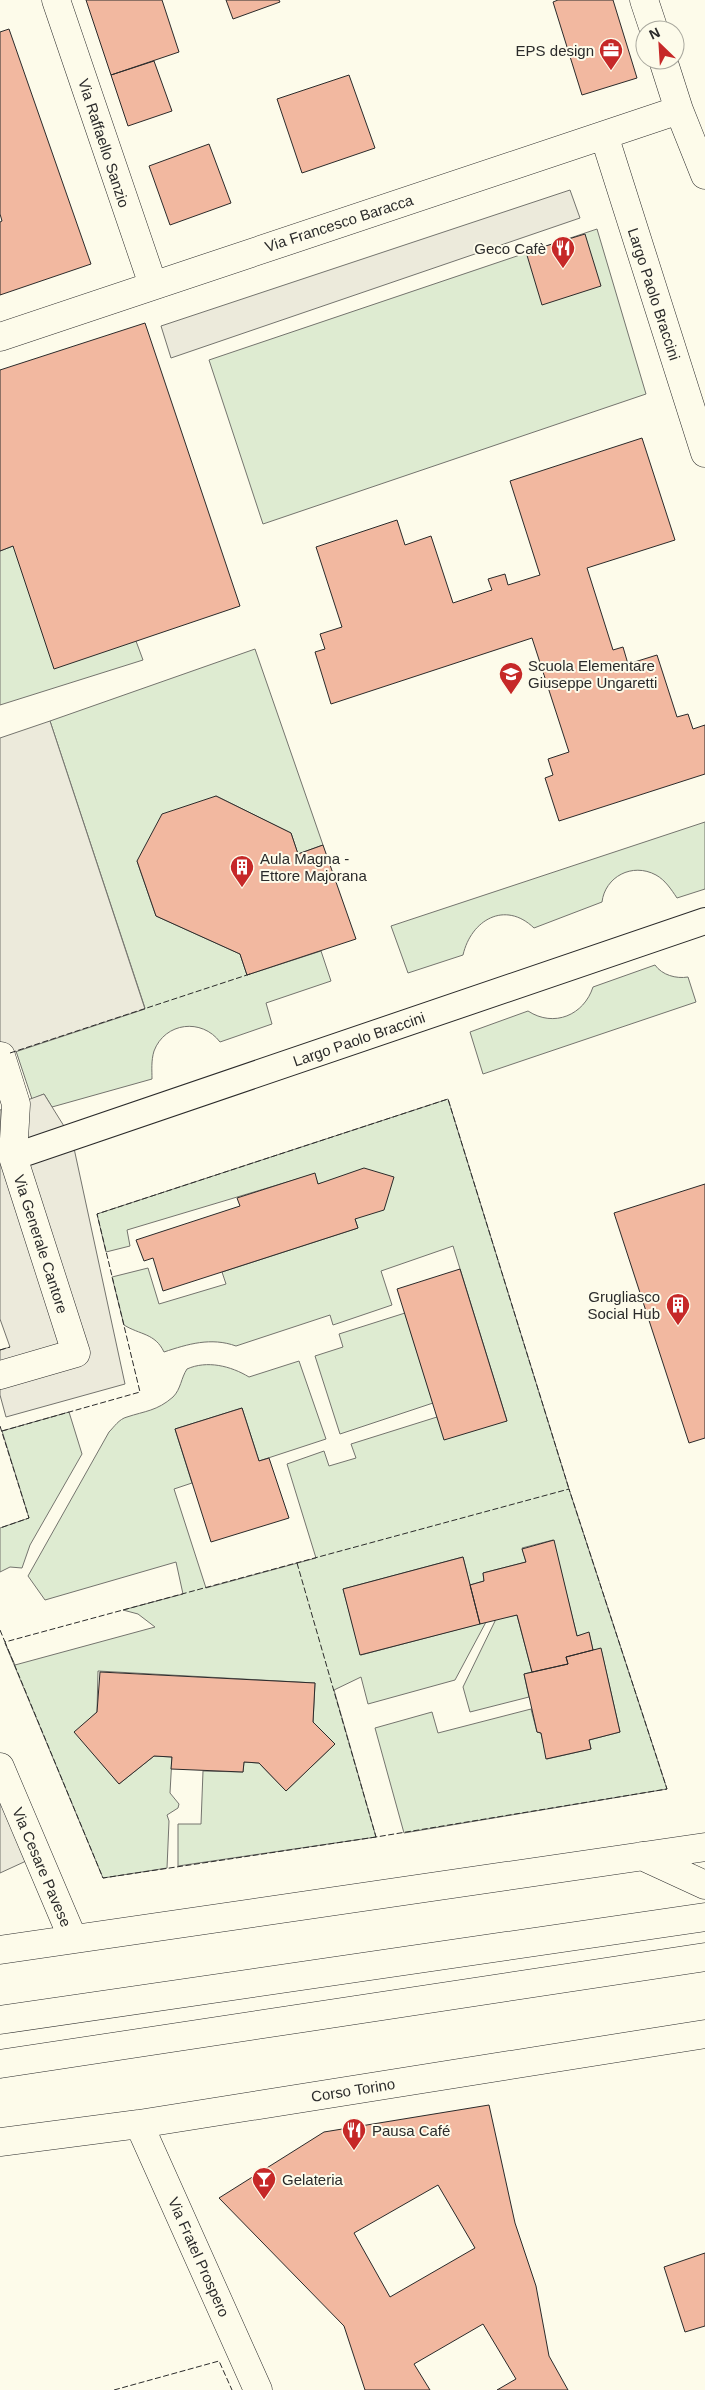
<svg xmlns="http://www.w3.org/2000/svg" width="705" height="2390" font-family="Helvetica,sans-serif">
	<rect width="100%" height="100%" fill="#fdfbea"/>
	<path fill="#deebd1" stroke="#74746e" d="M 597,229 L 646,394 L 263,524 L 209,360 Z
		M 13,546 L 136,641 L 143,660 L 0,705 L 0,551 Z
		M 255,649 L 323,845 L 298,854 L 291,833 L 216,796 L 137,861 L 156,916 L 240,954 L 247,975 L 321,951 L 331,981 L 266,1003 L 272,1024 L 220,1042 C 202,1018 165,1022 154,1051 C 151,1061 152,1070 152,1079 L 52,1107 L 44,1094 L 32,1099 L 16,1051 L 145,1008 L 50,721 Z
		M 705,822 L 705,889 L 677,898 C 671,889 665,880 656,875 C 632,862 605,877 602,902 L 534,928 C 505,900 471,920 463,955 L 408,973 L 391,926 Z
		M 655,965 C 662,975 676,979 688,977 L 696,1002 L 483,1074 L 470,1032 L 528,1011 C 554,1028 584,1015 593,987 Z
		M 448,1099 L 569,1489 L 667,1789 L 404,1833 L 375,1728 L 432,1712 L 438,1733 L 531,1709 L 537,1732 L 541,1733 L 547,1759 L 591,1749 L 589,1740 L 620,1732 L 601,1649 L 593,1650 L 589,1633 L 577,1636 L 553,1540 L 522,1548 L 526,1562 L 483,1573 L 484,1581 L 470,1585 L 463,1557 L 343,1589 L 361,1655 L 486,1622 L 455,1680 L 368,1704 L 361,1677 L 334,1690 L 376,1837 L 178,1866 L 178,1824 L 201,1824 L 203,1771 L 243,1772 L 244,1762 L 259,1763 L 286,1791 L 335,1744 L 313,1722 L 315,1683 L 98,1671 L 97,1712 L 75,1732 L 119,1784 L 154,1756 L 172,1757 L 170,1793 L 179,1804 L 178,1808 L 167,1815 L 169,1821 L 167,1868 L 103,1878 L 5,1643 L 15,1665 L 155,1627 L 138,1614 L 123,1610 L 183,1594 L 176,1562 L 45,1600 L 28,1576 L 109,1432 C 114,1427 119,1419 127,1417 C 145,1411 157,1411 173,1397 C 181,1389 181,1378 187,1369 C 207,1360 231,1366 249,1377 L 299,1361 L 326,1439 L 259,1461 L 242,1408 L 175,1429 L 192,1483 L 174,1489 L 206,1588 L 316,1558 L 287,1464 L 324,1451 L 329,1466 L 356,1458 L 351,1444 L 437,1417 L 507,1421 L 453,1246 L 381,1271 L 392,1305 L 333,1325 L 330,1315 L 236,1346 C 211,1337 188,1344 164,1352 C 155,1333 140,1335 124,1325 L 112,1277 L 148,1268 L 159,1304 L 226,1284 L 222,1272 L 358,1228 L 355,1219 L 365,1172 L 318,1184 L 314,1174 L 127,1230 L 130,1246 L 106,1252 L 97,1214 Z
		M 405,1313 L 433,1403 L 340,1434 L 315,1356 L 343,1347 L 339,1334 Z
		M 69,1412 L 82,1454 L 30,1545 L 22,1568 L 10,1567 L 0,1572 L 0,1528 L 29,1518 L 2,1431 Z
		M 517,1615 L 532,1672 L 524,1674 L 529,1697 L 470,1712 L 463,1687 L 496,1619 Z"/>
	<path fill="#eceadb" stroke="#74746e" d="M 570,190 L 580,218 L 171,358 L 161,326 Z
		M 50,721 L 145,1009 L 0,1057 L 0,738 Z
		M 44,1094 L 72,1139 L 125,1384 L 6,1417 L 0,1395 L 0,1350 L 10,1347 L 0,1319 L 0,1110 Z
		M 0,1767 L 37,1856 L 0,1873 Z"/>
	<path fill="#f2b8a0" stroke="#2b2b2b" fill-rule="evenodd" d="M 86,0 L 162,0 L 179,52 L 111,75 Z
		M 226,0 L 279,0 L 280,2 L 233,19 Z
		M 558,0 L 613,0 L 637,78 L 582,95 L 553,2 Z
		M 9,29 L 91,264 L 0,295 L 0,222 L 2,221 L 0,214 L 0,32 Z
		M 154,61 L 172,111 L 128,126 L 111,75 Z
		M 349,75 L 375,148 L 302,173 L 277,99 Z
		M 209,144 L 231,203 L 170,225 L 149,166 Z
		M 585,234 L 601,286 L 542,305 L 526,252 Z
		M 145,323 L 240,606 L 54,669 L 13,546 L 0,551 L 0,370 Z
		M 642,438 L 675,540 L 587,568 L 613,650 L 623,647 L 628,664 L 657,655 L 677,717 L 688,714 L 693,729 L 705,725 L 705,774 L 559,821 L 545,778 L 553,775 L 548,759 L 569,752 L 532,638 L 331,704 L 315,652 L 325,649 L 320,634 L 342,627 L 316,547 L 397,520 L 405,545 L 431,536 L 453,603 L 492,590 L 488,579 L 505,574 L 508,585 L 540,575 L 510,481 Z
		M 216,796 L 291,833 L 298,854 L 323,845 L 356,939 L 247,975 L 240,954 L 156,916 L 137,861 L 162,814 Z
		M 364,1168 L 394,1177 L 384,1210 L 355,1219 L 358,1228 L 163,1291 L 153,1258 L 144,1261 L 136,1240 L 240,1206 L 237,1198 L 315,1173 L 318,1184 Z
		M 705,1184 L 705,1438 L 689,1443 L 614,1213 Z
		M 460,1269 L 507,1421 L 444,1440 L 397,1289 Z
		M 242,1408 L 259,1461 L 269,1458 L 289,1518 L 211,1542 L 175,1429 Z
		M 554,1540 L 577,1636 L 589,1632 L 593,1650 L 566,1657 L 568,1664 L 532,1672 L 517,1615 L 480,1624 L 470,1585 L 484,1581 L 483,1573 L 526,1562 L 522,1549 Z
		M 463,1557 L 480,1624 L 360,1655 L 343,1589 Z
		M 601,1648 L 620,1732 L 589,1740 L 591,1749 L 546,1759 L 541,1733 L 537,1732 L 524,1674 L 568,1664 L 566,1657 Z
		M 100,1672 L 315,1683 L 313,1722 L 335,1744 L 286,1791 L 259,1763 L 244,1762 L 243,1772 L 171,1769 L 172,1757 L 154,1756 L 119,1784 L 74,1732 L 97,1712 Z
		M 489,2105 L 515,2223 L 536,2286 L 549,2356 L 568,2390 L 497,2390 L 516,2379 L 483,2324 L 414,2364 L 430,2390 L 365,2390 L 344,2326 L 219,2198 L 324,2132 ZM 438,2185 L 475,2248 L 390,2297 L 354,2233 Z
		M 705,2253 L 705,2326 L 685,2332 L 664,2267 Z"/>
	<g fill="none" stroke-linecap="round" stroke-linejoin="round">
		<g stroke="#2b2b2b" stroke-width="28">
			<path id="pedestrian" d="M 13,1157 L 705,921"/>
		</g>
		<g stroke="#2b2b2b" stroke-width="29">
			<path id="minor" d="M 56,0 L 153,285
				M 644,0 L 654,30
				M 663,60 L 679,110 L 705,175
				M 604,135 L 705,453
				M 0,337 L 679,110
				M 0,1375 L 76,1353 L 13,1157 L 16,1104 L 1,1056
				M 0,1767 L 73,1939
				M 642,1856 L 705,1885
				M 0,1950 L 705,1847
				M 139,2124 L 258,2390
				M 0,2142 L 139,2124 L 705,2034"/>
		</g>
		<g stroke="#2b2b2b" stroke-width="29">
			<path id="tertiary" d="M 0,2020 L 705,1917
				M 0,2064 L 705,1957"/>
		</g>
		<use href="#pedestrian" stroke="#fdfbea" stroke-width="26"/>
		<use href="#minor" stroke="#fdfbea" stroke-width="28"/>
		<use href="#tertiary" stroke="#fdfbea" stroke-width="28"/>
		<path stroke="#2b2b2b" stroke-width="1" stroke-dasharray="6 2.5" stroke-linecap="butt" d="M 10,1053 L 250,974
			M 0,1350 L 10,1347
			M 0,1426 L 29,1518 L 0,1528
			M 2,1431 L 140,1392 L 97,1214 L 448,1099 L 569,1489
			M 297,1563 L 376,1837 L 667,1789 L 569,1489 L 5,1642 L 103,1878 L 376,1837
			M 0,1630 L 5,1642
			M 114,2390 L 219,2361 L 232,2390"/>
	</g>
	<defs>
		<g id="office-pin" transform="scale(1.25)"><path d="M0 17L-7.5 6A9.5 9.5 0 1 1 7.5 6Z" fill="#c62828" stroke="#fdfbea"/><path d="M-6-3h4V-5.5h4V-3h4V5H-6ZM-1-4.5V-3h2v-1.5ZM-6 0V1H6V0Z" fill="#fff"/></g>
		<g id="restaurant-pin" transform="scale(1.25)"><path d="M0 17L-7.5 6A9.5 9.5 0 1 1 7.5 6Z" fill="#c62828" stroke="#fdfbea"/><path d="M-5-6h1v4h1v-4h1v4h1v-4h1v5L-1.5 .5V6h-2V.5L-5-1ZM5-6V6H3V1.5H1.5Q1.5-4 5-6Z" fill="#fff"/></g>
		<g id="school-pin" transform="scale(1.25)"><path d="M0 17L-7.5 6A9.5 9.5 0 1 1 7.5 6Z" fill="#c62828" stroke="#fdfbea"/><path d="M0-5L7-2L0 1L-7-2ZM-4 1L0 2.5L4 1V4Q0 6-4 4Z" fill="#fff"/></g>
		<g id="building-pin" transform="scale(1.25)"><path d="M0 17L-7.5 6A9.5 9.5 0 1 1 7.5 6Z" fill="#c62828" stroke="#fdfbea"/><path d="M-4-6H4V6H1V3H-1V6H-4ZM-2.5-4.3h1.7v1.8h-1.7ZM.8-4.3h1.7v1.8H.8ZM-2.5-1h1.7V.8h-1.7ZM.8-1h1.7V.8H.8Z" fill="#fff"/></g>
		<g id="bar-pin" transform="scale(1.25)"><path d="M0 17L-7.5 6A9.5 9.5 0 1 1 7.5 6Z" fill="#c62828" stroke="#fdfbea"/><path d="M-6-5H6L.8 .8V4.5H3.5V6h-7V4.5H-.8V.8Z" fill="#fff"/></g>
	</defs>
	<g fill-rule="evenodd">
		<use href="#office-pin" x="611" y="50"/>
		<use href="#restaurant-pin" x="563" y="248"/>
		<use href="#school-pin" x="511" y="674"/>
		<use href="#building-pin" x="242" y="867"/>
		<use href="#building-pin" x="678" y="1305"/>
		<use href="#restaurant-pin" x="354" y="2130"/>
		<use href="#bar-pin" x="264" y="2179"/>
	</g>
	<g text-anchor="middle" dominant-baseline="central" stroke-width="4" stroke-linejoin="round" paint-order="stroke">
		<g font-size="15" fill="#2b2b2b" stroke="#fdfbea" text-anchor="start">
			<text x="594" y="50" text-anchor="end">EPS design</text>
			<text x="546" y="248" text-anchor="end">Geco Cafè</text>
			<text x="528" y="665">Scuola Elementare<tspan x="528" dy="17">Giuseppe Ungaretti</tspan></text>
			<text x="260" y="858">Aula Magna -<tspan x="260" dy="17">Ettore Majorana</tspan></text>
			<text x="660" y="1296" text-anchor="end">Grugliasco<tspan x="660" dy="17">Social Hub</tspan></text>
			<text x="372" y="2130">Pausa Café</text>
			<text x="282" y="2179">Gelateria</text>
		</g>
		<g font-size="15" fill="#2b2b2b" stroke="#fdfbea">
			<text transform="translate(104 143) rotate(72)">Via Raffaello Sanzio</text>
			<text transform="translate(339 223) rotate(-18)">Via Francesco Baracca</text>
			<text transform="translate(654 294) rotate(72)">Largo Paolo Braccini</text>
			<text transform="translate(359 1039) rotate(-19)">Largo Paolo Braccini</text>
			<text transform="translate(41 1244) rotate(72)">Via Generale Cantore</text>
			<text transform="translate(42 1867) rotate(67)">Via Cesare Pavese</text>
			<text transform="translate(353 2090) rotate(-9)">Corso Torino</text>
			<text transform="translate(199 2257) rotate(66)">Via Fratel Prospero</text>
		</g>
	</g>
	<g transform="translate(660 45) rotate(335)"><circle r="24" fill="#fdfbea" stroke="#a9a89e"/>
	<path d="M0-4L9 19L0 12L-9 19Z" fill="#c62828"/>
	<text y="-8" font-size="14" font-weight="bold" text-anchor="middle" fill="#2b2b2b">N</text>
	</g>
</svg>
